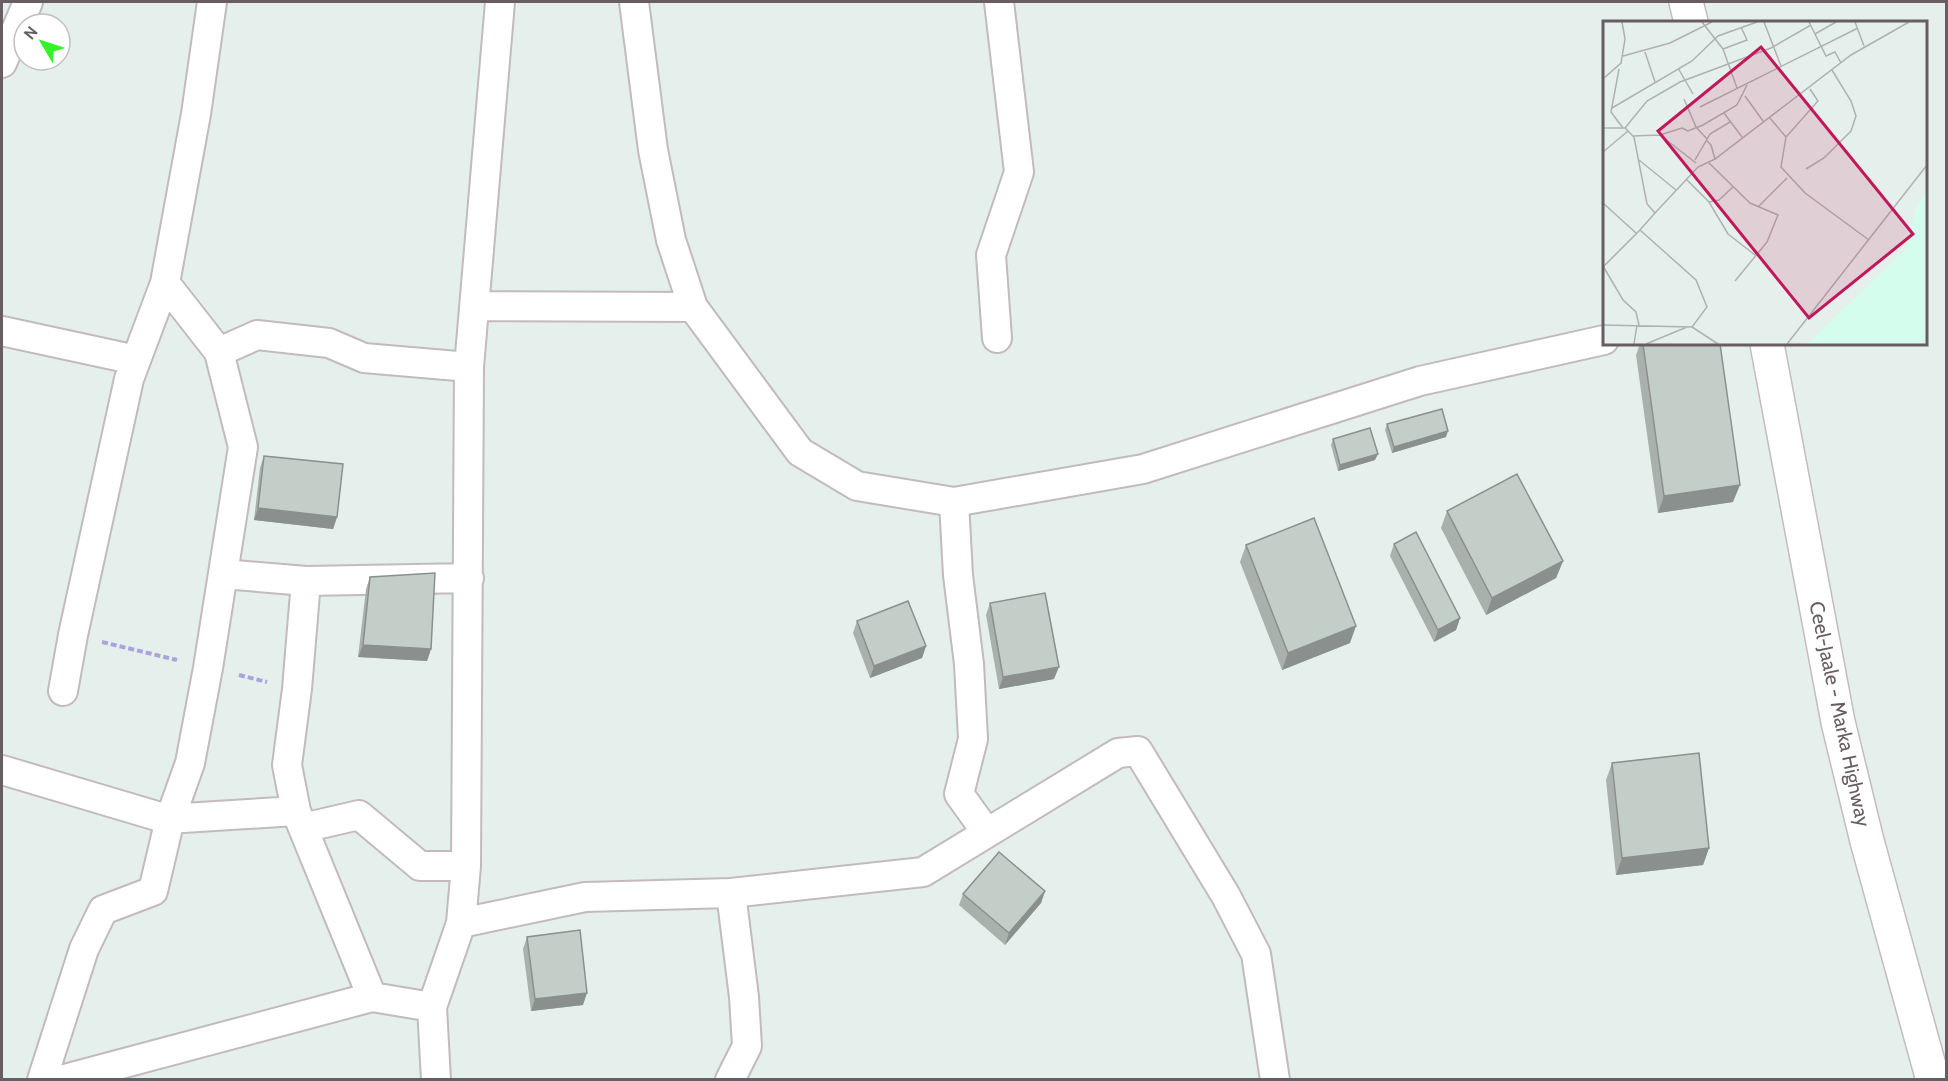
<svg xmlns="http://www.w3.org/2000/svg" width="1948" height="1081" font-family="Cabin,sans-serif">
	<rect width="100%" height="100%" fill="#e5f0ec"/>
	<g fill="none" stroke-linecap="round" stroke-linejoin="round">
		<g stroke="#c2babe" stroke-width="32">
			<path id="street" d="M 634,2 L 653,150 L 671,240 L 693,307 L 800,452 L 857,486 L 954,502 L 1143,469 L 1420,381 L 1604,340
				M 2,63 L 28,2
				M 475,306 L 693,307
				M 2,331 L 136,360
				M 997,338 L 991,255 L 1019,172 L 999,2
				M 219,352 L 257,335 L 329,343 L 364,358 L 469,367
				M 954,502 L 958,575 L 969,664 L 973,739 L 959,794 L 987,833
				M 223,574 L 306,581 L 469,578
				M 306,581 L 297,689 L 287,765 L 296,811 L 372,997
				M 63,691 L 73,635 L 129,379 L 165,283 L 196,114 L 212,2
				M 2,770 L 167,819 L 296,811
				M 303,828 L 359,815 L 420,866 L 466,866
				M 461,923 L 585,897 L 731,893 L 923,872 L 1118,753 L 1138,751 L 1226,896 L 1256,954 L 1275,1080
				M 42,1080 L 84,949 L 103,910 L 153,891 L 170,819 L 190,763 L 208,668 L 243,447 L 219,352 L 165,283
				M 61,1080 L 372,997 L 432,1007
				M 436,1080 L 432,1007 L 461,923 L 466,866 L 469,367 L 500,2
				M 730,1080 L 747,1046 L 744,997 L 731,893"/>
		</g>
		<g stroke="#c4bbc0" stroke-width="36">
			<path id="secondary" d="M 1686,2 L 1691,22
				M 1767,344 L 1838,722 L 1867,841 L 1933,1080"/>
		</g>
		<path stroke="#aaa3dc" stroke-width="4" stroke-dasharray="6 3" stroke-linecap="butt" d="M 102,642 L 177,660
			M 239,675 L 267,682"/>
		<use href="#street" stroke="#fff" stroke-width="28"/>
		<use href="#secondary" stroke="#fff" stroke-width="33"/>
	</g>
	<path fill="#a9b1ad" d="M 1640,344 L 1720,344 L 1733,502 L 1658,513 L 1636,355 Z
		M 1387,424 L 1446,437 L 1392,453 L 1385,430 Z
		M 1333,439 L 1375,460 L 1338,471 L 1331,445 Z
		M 264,456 L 337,517 L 333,529 L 254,520 L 260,468 Z
		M 1447,511 L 1563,561 L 1556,578 L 1486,615 L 1441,528 Z
		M 1394,544 L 1460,618 L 1456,630 L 1434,642 L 1390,556 Z
		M 1246,545 L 1350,643 L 1282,670 L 1240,562 Z
		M 370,577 L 431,649 L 427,661 L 358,657 L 366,589 Z
		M 990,603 L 1054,679 L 999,689 L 986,615 Z
		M 857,621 L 926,646 L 922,658 L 870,678 L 853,633 Z
		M 1612,763 L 1709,848 L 1703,865 L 1616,875 L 1606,780 Z
		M 1045,891 L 1041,903 L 1005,945 L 959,905 L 963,894 Z
		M 527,937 L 583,1005 L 531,1011 L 523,949 Z"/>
	<path fill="#89908d" d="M 1448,431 L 1446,437 L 1392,453 L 1394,447 Z
		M 1378,454 L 1375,460 L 1338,471 L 1340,465 Z
		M 1740,485 L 1733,502 L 1658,513 L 1664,496 Z
		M 258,508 L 337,517 L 333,529 L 254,520 Z
		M 1563,561 L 1556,578 L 1486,615 L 1492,598 Z
		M 1460,618 L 1456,630 L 1434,642 L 1438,630 Z
		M 1356,626 L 1350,643 L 1282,670 L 1288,653 Z
		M 363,645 L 431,649 L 427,661 L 358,657 Z
		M 926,646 L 922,658 L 870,678 L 874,666 Z
		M 1059,667 L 1054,679 L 999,689 L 1003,677 Z
		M 1709,848 L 1703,865 L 1616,875 L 1622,858 Z
		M 1045,891 L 1041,903 L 1005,945 L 1009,933 Z
		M 587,993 L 583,1005 L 531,1011 L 535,999 Z"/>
	<path fill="#c4cec9" stroke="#89908d" stroke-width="1.5" d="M 1643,344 L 1720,344 L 1740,485 L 1664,496 Z
		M 1442,409 L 1448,431 L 1394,447 L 1387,424 Z
		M 1370,428 L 1378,454 L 1340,465 L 1333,439 Z
		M 264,456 L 343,464 L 337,517 L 258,508 Z
		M 1517,474 L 1563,561 L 1492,598 L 1447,511 Z
		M 1314,518 L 1356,626 L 1288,653 L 1246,545 Z
		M 1416,532 L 1460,618 L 1438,630 L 1394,544 Z
		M 435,573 L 431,649 L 363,645 L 370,577 Z
		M 1045,593 L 1059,667 L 1003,677 L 990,603 Z
		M 908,601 L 926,646 L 874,666 L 857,621 Z
		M 1699,753 L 1709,848 L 1622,858 L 1612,763 Z
		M 999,852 L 1045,891 L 1009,933 L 963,894 Z
		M 580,930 L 587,993 L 535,999 L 527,937 Z"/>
	<g text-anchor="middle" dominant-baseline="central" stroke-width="4.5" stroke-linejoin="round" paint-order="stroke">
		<g font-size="20" fill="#675d63" stroke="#fff">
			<text transform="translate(1840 714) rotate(78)">Ceel-Jaale - Marka Highway</text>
		</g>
	</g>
	<g transform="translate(1603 21)">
		<rect width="324" height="324" fill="#e5f0ec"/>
		<path d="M 324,168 L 324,316 L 317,323 L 204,323 L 302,229 L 313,187 Z" fill="#d4fdee"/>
		<path fill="none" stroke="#afb1b1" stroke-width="1.5" d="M 99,1 L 120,28 L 144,19 L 138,6M 161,1 L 178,45M 206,1 L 223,35 L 232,31 L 238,42M 252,1 L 261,25M 212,13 L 233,1M 120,28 L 134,67M 42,31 L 52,61M 20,35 L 67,22 L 109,1M 75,47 L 90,73M 16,48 L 8,91 L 20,107M 1,57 L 18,42 L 22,18 L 19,1M 207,68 L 215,80 L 183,116 L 178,146 L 202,172 L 266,219M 142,75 L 160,100M 81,78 L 93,106 L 104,118M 97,86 L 255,7M 9,87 L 89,40 L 115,15 L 154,1M 121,92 L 139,116M 166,96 L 183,116M 0,107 L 22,107 L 31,116 L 44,183 L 52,192 L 37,209 L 93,259 L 104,286 L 89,306 L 115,323M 22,107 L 44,80 L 77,61 L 168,27 L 208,4M 57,114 L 93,142M 29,115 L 57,114 L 79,107 L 85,110 L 100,104 L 134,84 L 144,64M 103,119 L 108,124 L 112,138M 0,131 L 25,110M 36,139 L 73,169M 92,139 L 107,113 L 127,101M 106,142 L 147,182 L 175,194 L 164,221 L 132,260M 203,148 L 221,137 L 248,110 L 253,95 L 248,80 L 229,49M 83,158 L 106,181 L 125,213 L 152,234M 106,181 L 116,179 L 130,166M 0,182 L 33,212M 155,186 L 184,157M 52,192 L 95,146 L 112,138 L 248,34 L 306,1M 0,245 L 20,279 L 33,291 L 36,304M 0,246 L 37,209M 0,304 L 89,306M 31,323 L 34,304M 43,323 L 84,306M 184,323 L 324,144"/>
		<path fill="#c2185b" fill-opacity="0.15" stroke="#c2185b" stroke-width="3" d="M 158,26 L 310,213 L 206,297 L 55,110 Z"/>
		<rect width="324" height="324" fill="none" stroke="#675d63" stroke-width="3"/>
	</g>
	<rect width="1948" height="1081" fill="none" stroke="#675d63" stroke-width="6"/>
	<g transform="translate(42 42) rotate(309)"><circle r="28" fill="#ffffff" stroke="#c2bec1" stroke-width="1.5"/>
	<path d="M0-4.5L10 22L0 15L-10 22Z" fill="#33f428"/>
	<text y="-9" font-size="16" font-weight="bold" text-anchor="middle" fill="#675d63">N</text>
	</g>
</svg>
